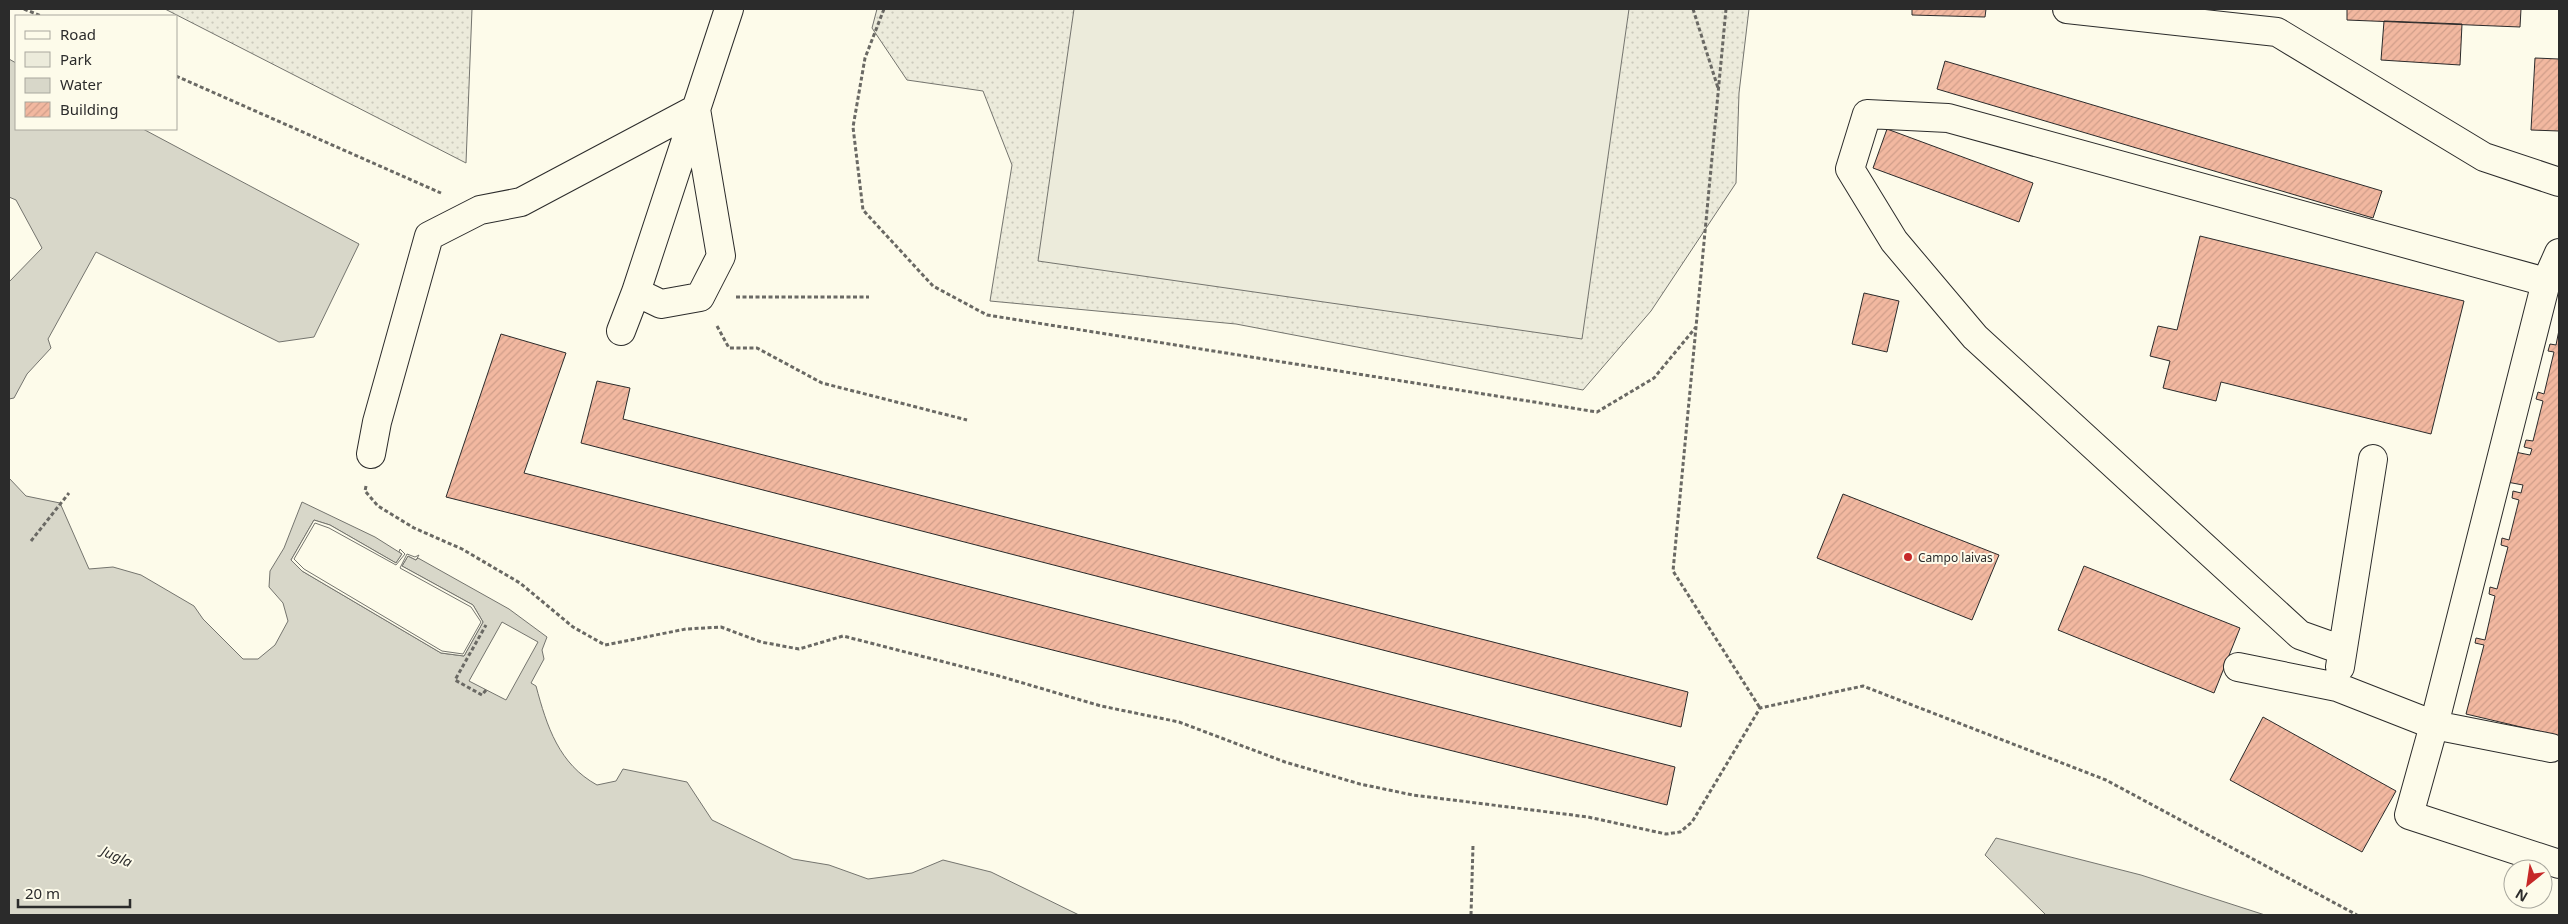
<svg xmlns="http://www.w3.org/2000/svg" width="2568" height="924" font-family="'Noto Sans',sans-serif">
	<defs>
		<pattern id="grass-dots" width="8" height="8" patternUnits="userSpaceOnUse" patternTransform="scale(1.25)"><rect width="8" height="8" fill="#ecebdb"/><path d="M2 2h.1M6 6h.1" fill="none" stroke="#cbcabc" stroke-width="1.8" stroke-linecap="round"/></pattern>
		<pattern id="building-hatch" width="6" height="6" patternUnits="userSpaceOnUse" patternTransform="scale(1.25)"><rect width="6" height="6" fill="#f2b8a0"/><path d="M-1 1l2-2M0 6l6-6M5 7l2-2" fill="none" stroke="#d09e8a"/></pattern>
	</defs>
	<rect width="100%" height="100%" fill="#fdfbea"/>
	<path fill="url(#grass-dots)" stroke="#74746e" d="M 165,9 L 472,9 L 466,163 Z
		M 877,9 L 1749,9 L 1739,93 L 1736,183 L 1651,311 L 1583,390 L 1236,324 L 990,301 L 1012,165 L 983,91 L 907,80 L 872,28 Z"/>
	<path fill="#ecebdb" stroke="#74746e" d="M 1074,9 L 1629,9 L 1582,339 L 1038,261 Z"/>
	<path fill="#d8d7c9" stroke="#74746e" d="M 9,59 L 16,63 L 16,129 L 143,129 L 359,244 L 314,337 L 279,342 L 96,252 L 48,339 L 51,348 L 27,374 L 14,398 L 9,399 L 9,282 L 42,248 L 16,200 L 9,197 Z
		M 9,478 L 26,496 L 60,503 L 89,569 L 113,567 L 141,575 L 194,606 L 203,619 L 243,659 L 258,659 L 275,645 L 288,621 L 283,603 L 269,587 L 270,571 L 284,548 L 302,502 L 375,537 L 402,554 L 396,563 L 330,525 L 314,520 L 291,560 L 302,571 L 441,653 L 464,656 L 483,622 L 473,605 L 402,566 L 408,556 L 416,560 L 418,558 L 509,609 L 547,637 L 542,650 L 544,659 L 531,683 L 536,686 C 547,727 559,764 597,785 L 616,781 L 623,769 L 687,782 L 712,820 L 793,859 L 829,865 L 868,879 L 912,873 L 943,860 L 991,872 L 1079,915 L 9,915 Z
		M 1996,838 L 2141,875 L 2265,915 L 2046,915 L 1985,855 Z"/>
	<path fill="#fdfbea" stroke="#74746e" d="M 314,520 L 330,525 L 396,563 L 402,554 L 399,552 L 400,549 L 405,554 L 396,565 L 329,528 L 315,523 L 294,559 L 304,569 L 442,651 L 463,654 L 481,622 L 471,607 L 400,568 L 407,554 L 415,557 L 419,555 L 416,560 L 408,556 L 402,566 L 473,605 L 483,622 L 464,656 L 441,653 L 302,571 L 291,560 Z
		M 502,622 L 538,642 L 506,700 L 469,681 Z"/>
	<path fill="url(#building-hatch)" stroke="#2b2b2b" d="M 1912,9 L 1986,9 L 1985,17 L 1912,15 Z
		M 2347,9 L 2521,9 L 2520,27 L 2347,20 Z
		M 2384,21 L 2462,24 L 2460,65 L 2381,60 Z
		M 2535,58 L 2559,59 L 2559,131 L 2531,130 Z
		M 1945,61 L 2382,191 L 2373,218 L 1937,89 Z
		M 1887,129 L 2033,183 L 2019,222 L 1873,168 Z
		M 2200,236 L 2464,301 L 2431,434 L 2221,382 L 2216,401 L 2163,388 L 2170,361 L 2150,356 L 2158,326 L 2177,330 Z
		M 1864,293 L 1899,301 L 1887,352 L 1852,344 Z
		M 2559,330 L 2559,736 L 2466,714 L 2484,645 L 2475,643 L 2476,638 L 2485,640 L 2495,596 L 2489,594 L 2490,587 L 2497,589 L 2508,547 L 2501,545 L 2502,538 L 2509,540 L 2519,500 L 2512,498 L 2513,491 L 2521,493 L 2523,485 L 2507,482 L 2515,452 L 2530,455 L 2532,449 L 2524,447 L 2526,440 L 2533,441 L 2543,401 L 2536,399 L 2538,392 L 2544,394 L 2554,352 L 2548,351 L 2550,344 L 2556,345 Z
		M 501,334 L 566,353 L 524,473 L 1675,767 L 1667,805 L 446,497 Z
		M 597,381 L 630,388 L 623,419 L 1688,692 L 1681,727 L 581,443 Z
		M 1843,494 L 1999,555 L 1972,620 L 1817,558 Z
		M 2084,566 L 2240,628 L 2214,693 L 2058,630 Z
		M 2263,717 L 2396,791 L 2362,852 L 2230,780 Z"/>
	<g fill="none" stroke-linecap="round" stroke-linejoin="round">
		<g stroke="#2b2b2b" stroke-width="30">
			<path id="minor" d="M 2067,9 L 2277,32 L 2484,157 L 2559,182
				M 2559,253 L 2546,282 L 2434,725 L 2409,815 L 2559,864
				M 621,331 L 636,292 L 729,9
				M 371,454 L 377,422 L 429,236 L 480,210 L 521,202 L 696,109 L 721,256 L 700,297 L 661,304 L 636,292
				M 2342,650 L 2300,635 L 1975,337 L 1894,241 L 1850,169 L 1867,114 L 1948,118 L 2546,282
				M 2238,667 L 2337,687 L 2434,725 L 2551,748
				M 2340,667 L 2373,459"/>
		</g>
		<path stroke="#6a6964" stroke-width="3" stroke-dasharray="4 2.5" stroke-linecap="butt" d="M 24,9 L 41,16
			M 884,9 L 865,58 L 853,127 L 863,210 L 933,286 L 987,315 L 1597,412 L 1654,378 L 1696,327
			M 1693,9 L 1718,88
			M 1726,9 L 1673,571 L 1760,708
			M 176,76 L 441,193
			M 736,297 L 869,297
			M 717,326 L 729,348 L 757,348 L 822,383 L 967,420
			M 366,486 L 365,491 L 378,506 L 414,528 L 462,549 L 520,583 L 573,627 L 605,645 L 686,629 L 721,627 L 761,642 L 799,649 L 843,636 L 999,676 L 1101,706 L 1179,722 L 1285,762 L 1360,784 L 1413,795 L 1588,817 L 1666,834 L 1680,832 L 1692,822 L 1760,708 L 1863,686 L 2106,780 L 2357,915
			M 31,541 L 69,493
			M 486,690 L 482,695 L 455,680 L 486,625
			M 1471,915 L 1473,845"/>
		<use href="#minor" stroke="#fdfbea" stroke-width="28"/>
	</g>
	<circle fill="#c62828" stroke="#fdfbea" stroke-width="2" cx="1908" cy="557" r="5"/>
	<g text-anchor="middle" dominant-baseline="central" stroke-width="4" stroke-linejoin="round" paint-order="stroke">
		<g font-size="12" fill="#2b2b2b" stroke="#fdfbea" text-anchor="start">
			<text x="1918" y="557">Campo laivas</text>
		</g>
		<g font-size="14" font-style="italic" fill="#2b2b2b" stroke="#fdfbea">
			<text transform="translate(117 856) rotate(24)">Jugla</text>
		</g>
	</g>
	<rect width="2568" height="924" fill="none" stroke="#2b2b2b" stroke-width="20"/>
	<rect x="15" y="15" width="162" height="115" fill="#fdfbea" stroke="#a9a89e"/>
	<rect x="25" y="31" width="25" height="8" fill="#fdfbea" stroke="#a9a89e"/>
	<text x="60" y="40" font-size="15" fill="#2b2b2b">Road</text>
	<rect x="25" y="52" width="25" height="15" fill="#ecebdb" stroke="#a9a89e"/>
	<text x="60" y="65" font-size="15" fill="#2b2b2b">Park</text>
	<rect x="25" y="78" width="25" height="15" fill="#d8d7c9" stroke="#a9a89e"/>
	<text x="60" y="90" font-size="15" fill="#2b2b2b">Water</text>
	<rect x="25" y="102" width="25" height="15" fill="url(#building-hatch)" stroke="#a9a89e"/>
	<text x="60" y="115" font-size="15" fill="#2b2b2b">Building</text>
	<g transform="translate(2528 884) rotate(210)"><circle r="24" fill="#fdfbea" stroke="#a9a89e"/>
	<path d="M0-4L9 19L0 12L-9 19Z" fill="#c62828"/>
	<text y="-8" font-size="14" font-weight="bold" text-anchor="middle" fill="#2b2b2b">N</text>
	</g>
	<path d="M18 899v8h112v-8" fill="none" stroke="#2b2b2b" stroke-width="2.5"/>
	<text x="25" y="899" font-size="15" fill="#2b2b2b" stroke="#fdfbea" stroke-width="4" paint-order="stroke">20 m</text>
</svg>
